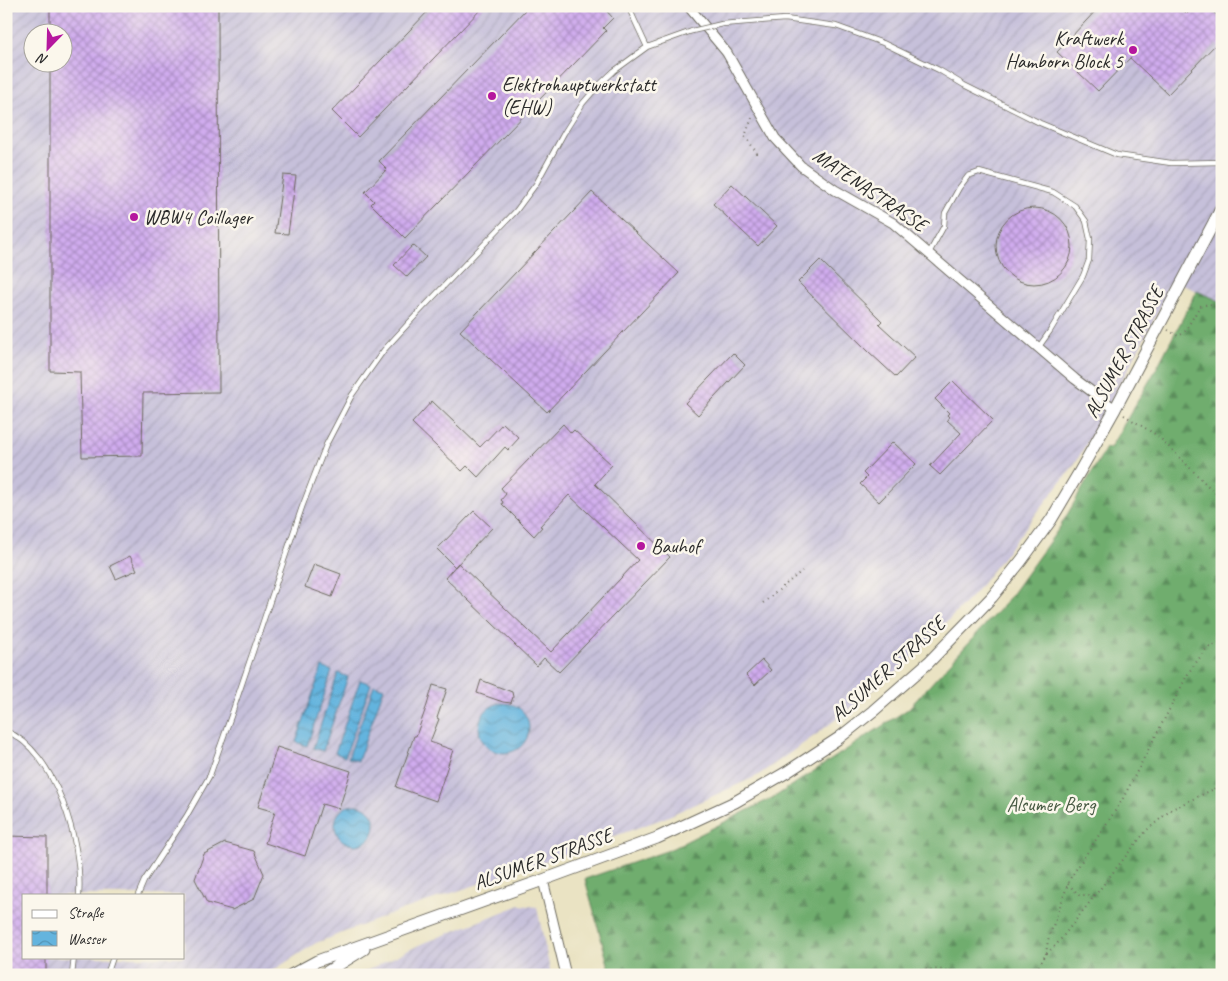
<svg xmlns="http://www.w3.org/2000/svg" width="1228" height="981" font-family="Caveat,sans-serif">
	<defs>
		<pattern id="industrial-furrows" width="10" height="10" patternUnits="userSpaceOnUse" patternTransform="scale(1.25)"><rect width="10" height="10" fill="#c6c0da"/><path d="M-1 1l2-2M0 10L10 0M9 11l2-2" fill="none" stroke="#aaa5bb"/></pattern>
		<pattern id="forest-firs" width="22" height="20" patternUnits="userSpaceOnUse" patternTransform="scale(1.25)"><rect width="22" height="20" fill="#6fad6e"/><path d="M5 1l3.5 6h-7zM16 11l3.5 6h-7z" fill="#5b8d5b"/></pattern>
		<pattern id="water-waves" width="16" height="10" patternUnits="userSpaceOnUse" patternTransform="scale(1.25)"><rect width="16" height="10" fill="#64b4de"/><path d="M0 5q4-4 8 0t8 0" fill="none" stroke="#5393b4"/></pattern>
		<pattern id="building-cross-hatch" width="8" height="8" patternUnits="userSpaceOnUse" patternTransform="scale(1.25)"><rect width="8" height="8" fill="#d0acee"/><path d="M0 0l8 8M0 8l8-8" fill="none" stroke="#a98cc1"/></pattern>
	</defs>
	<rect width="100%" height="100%" fill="#fbf7ec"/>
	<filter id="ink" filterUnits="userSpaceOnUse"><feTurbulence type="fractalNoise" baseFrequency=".02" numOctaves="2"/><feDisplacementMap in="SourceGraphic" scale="10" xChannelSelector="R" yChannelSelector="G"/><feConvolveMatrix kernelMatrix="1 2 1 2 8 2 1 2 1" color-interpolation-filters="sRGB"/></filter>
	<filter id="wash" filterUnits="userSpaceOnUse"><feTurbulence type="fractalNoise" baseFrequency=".0096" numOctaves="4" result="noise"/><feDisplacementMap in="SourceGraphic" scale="20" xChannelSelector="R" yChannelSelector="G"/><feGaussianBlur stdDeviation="1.12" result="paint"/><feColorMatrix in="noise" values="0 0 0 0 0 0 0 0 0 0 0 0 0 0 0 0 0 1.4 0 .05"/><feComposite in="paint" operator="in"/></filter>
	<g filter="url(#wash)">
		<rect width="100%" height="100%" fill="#eae3c3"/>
		<path fill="url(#industrial-furrows)" fill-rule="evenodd" d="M 6,6 L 1222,6 L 1222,302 L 1174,281 L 1107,409 L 1074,465 L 974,594 L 902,668 L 817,734 L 757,776 L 662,819 L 543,862 L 399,911 L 316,943 L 266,975 L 6,975 ZM 32,32 L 62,32 L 62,62 L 32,62 ZM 24,895 L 184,895 L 184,957 L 24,957 Z
			M 520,905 L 537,907 L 551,975 L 358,975 L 419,945 Z"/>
		<path fill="url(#forest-firs)" stroke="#4d6c4c" d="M 1197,291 L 1222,302 L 1222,975 L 611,975 L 585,879 L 669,850 L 776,796 L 908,709 L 1006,602 L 1060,527 L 1106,448 L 1110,448 L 1154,373 Z"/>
		<path fill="url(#water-waves)" stroke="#487084" d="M 322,667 L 332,671 L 307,746 L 296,742 Z
			M 338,673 L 348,677 L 323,751 L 313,748 Z
			M 360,680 L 371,684 L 345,757 L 335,753 Z
			M 374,685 L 384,688 L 358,761 L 348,758 Z
			M479 728a25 25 0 1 1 50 0a25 25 0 1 1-50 0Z
			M335 825a20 20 0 1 1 40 0a20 20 0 1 1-40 0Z"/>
		<g id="blocks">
			<path fill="url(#building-cross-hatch)" d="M 50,6 L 218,6 L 219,392 L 143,393 L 142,456 L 82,457 L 80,372 L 50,371 L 50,62 L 62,62 L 62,32 L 50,32 Z
				M 433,6 L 484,6 L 358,137 L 332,111 Z
				M 529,6 L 602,6 L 613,18 L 603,28 L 606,31 L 405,238 L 371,204 L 374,201 L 365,192 L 387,169 L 379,161 Z
				M 1100,6 L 1179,6 L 1187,14 L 1195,6 L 1207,6 L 1222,20 L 1222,49 L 1216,44 L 1168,94 L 1130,58 L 1098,91 L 1057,52 Z
				M 283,175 L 296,176 L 288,234 L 275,233 Z
				M 732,184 L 777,226 L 758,246 L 713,204 Z
				M 592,192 L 679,273 L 547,412 L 460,331 Z
				M996 246a38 38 0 1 1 76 0a38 38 0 1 1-76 0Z
				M 413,245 L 426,257 L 407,277 L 394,265 Z
				M 820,260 L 882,321 L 879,324 L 915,357 L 896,377 L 869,352 L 798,282 Z
				M 733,353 L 745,365 L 698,415 L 685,403 Z
				M 953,381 L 993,420 L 940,475 L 930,466 L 961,433 L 947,420 L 949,417 L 947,415 L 949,413 L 935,399 Z
				M 432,401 L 480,447 L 503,423 L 519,438 L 508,450 L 505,447 L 478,477 L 467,466 L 462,471 L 412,423 Z
				M 563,424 L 571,433 L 574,430 L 612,465 L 595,484 L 670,557 L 559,672 L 544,658 L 537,666 L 445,578 L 458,563 L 551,652 L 638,560 L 569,495 L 540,526 L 542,527 L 534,536 L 502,504 L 503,502 L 501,500 L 506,494 L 501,488 Z
				M 893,442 L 916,464 L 879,502 L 860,484 L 867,477 L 863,473 Z
				M 474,511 L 492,528 L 455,567 L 437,549 Z
				M 130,556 L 137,570 L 116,579 L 110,566 Z
				M 314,564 L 341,574 L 332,597 L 305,587 Z
				M 762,660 L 771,670 L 755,685 L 746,675 Z
				M 481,680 L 512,692 L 513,697 L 511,703 L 503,702 L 477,693 Z
				M 433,685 L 447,689 L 437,718 L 439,719 L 430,742 L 453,750 L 436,801 L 396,787 L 414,736 L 416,736 L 427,705 Z
				M 277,747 L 351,771 L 339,809 L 322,804 L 305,856 L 265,843 L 275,812 L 258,807 Z
				M 6,836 L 47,837 L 47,895 L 24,895 L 24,957 L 46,957 L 46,975 L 6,975 Z
				M 225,843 L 254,851 L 264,874 L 254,899 L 232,910 L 207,903 L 195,879 L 204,854 Z"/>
		</g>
	</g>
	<g filter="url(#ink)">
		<use href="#blocks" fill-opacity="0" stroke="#6e6b60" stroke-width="1"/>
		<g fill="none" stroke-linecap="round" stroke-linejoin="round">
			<g stroke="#6e6b60" stroke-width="6">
				<path id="service" d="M 628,6 L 647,47
					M 722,24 L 785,19 L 836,26 L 883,43 L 939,70 L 964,85 L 1040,123 L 1117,155 L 1171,163 L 1222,162
					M 929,253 L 944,226 L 945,213 L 959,188 L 968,176 L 979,172 L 1053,192 L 1075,206 L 1086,221 L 1090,239 L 1089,260 L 1083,276 L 1050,331 L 1038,348
					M 6,731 C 56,751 83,845 79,895
					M 138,895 L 144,881 L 186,817 L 210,775 L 231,716 L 302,507 L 326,445 L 352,395 L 384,350 L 418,313 L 516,211 L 536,184 L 564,133 L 583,103 L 596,88 L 614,71 L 647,47 L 692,31
					M 72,975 L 74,957
					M 107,975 L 113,957"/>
			</g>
			<g stroke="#6e6b60" stroke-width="11">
				<path id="minor" d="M 688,6 L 727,53 L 775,138 L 801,166 L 835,190 L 893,223 L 1075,379 L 1115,409
					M 543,880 L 566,975"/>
			</g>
			<g stroke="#6e6b60" stroke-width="13">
				<path id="tertiary" d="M 291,975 L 317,961 L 543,880 L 657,838 L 735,802 L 787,772 L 839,738 L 873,711 L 929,662 L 992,597 L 1021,561 L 1051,520 L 1080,471 L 1115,409 L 1222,207
					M 322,975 L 364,949"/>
			</g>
			<path stroke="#6e6b60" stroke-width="2" stroke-dasharray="1 4" stroke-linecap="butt" d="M 752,118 L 745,136 L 757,153 L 755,157
				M 1168,330 L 1178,336 L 1184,333 L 1200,306 L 1210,304 L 1222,310
				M 1124,415 L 1158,436 L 1222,500
				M 763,603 L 802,571
				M 1214,789 L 1222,778
				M 1068,884 L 1079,895 L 1095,895
				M 1046,954 L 1048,940 L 1068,884 L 1071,877 L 1121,802 L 1189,672 L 1207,648 L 1222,642
				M 907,975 L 918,969 L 948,970 L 971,975
				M 1034,975 L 1046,954 L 1057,944 L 1129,852 L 1147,830 L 1172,809 L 1214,789 L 1222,787"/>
			<use href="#service" stroke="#fff" stroke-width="4.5"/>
			<use href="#minor" stroke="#fff" stroke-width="9"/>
			<use href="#tertiary" stroke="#fff" stroke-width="11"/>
			<g stroke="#6e6b60" stroke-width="6" stroke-linecap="butt">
				<path id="service-bridge" d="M 692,31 L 722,24"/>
			</g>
			<use href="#service-bridge" stroke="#fff" stroke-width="4.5"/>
		</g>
	</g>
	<g fill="#b5179e" stroke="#fbf7ec" stroke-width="2">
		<circle cx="1133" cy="50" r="5"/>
		<circle cx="492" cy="96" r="5"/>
		<circle cx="134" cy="217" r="5"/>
		<circle cx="641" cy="546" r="5"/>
	</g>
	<g text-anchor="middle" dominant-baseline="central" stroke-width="5" stroke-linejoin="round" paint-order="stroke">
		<g font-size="20" fill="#2b2b2b" stroke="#fbf7ec" text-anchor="start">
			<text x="1123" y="38" text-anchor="end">Kraftwerk<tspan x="1123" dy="23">Hamborn Block 5</tspan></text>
			<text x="502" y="84">Elektrohauptwerkstatt<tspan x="502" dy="23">(EHW)</tspan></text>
			<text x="144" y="217">WBW4 Coillager</text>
			<text x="651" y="546">Bauhof</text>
		</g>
		<g font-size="20" fill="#2b2b2b" stroke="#fbf7ec">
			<text transform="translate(870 190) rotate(34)">MATENASTRASSE</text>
			<text transform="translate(1124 352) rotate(-62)">ALSUMER STRASSE</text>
			<text transform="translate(888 669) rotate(-42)">ALSUMER STRASSE</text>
			<text transform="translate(543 859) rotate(-20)">ALSUMER STRASSE</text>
		</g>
		<g font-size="20" fill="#485a44" stroke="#fbf7ec">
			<text x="1051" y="804">Alsumer Berg</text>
		</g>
	</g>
	<rect width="1228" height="981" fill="none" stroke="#fbf7ec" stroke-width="25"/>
	<rect x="22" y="894" width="162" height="65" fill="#fbf7ec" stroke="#a8a59f"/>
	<rect x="32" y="910" width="25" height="8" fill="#ffffff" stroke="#a8a59f"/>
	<text x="68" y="918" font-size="15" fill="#2b2b2b">Straße</text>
	<rect x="32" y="931" width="25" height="15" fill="url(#water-waves)" stroke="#a8a59f"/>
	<text x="68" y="944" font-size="15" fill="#2b2b2b">Wasser</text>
	<g transform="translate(48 48) rotate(203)"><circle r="24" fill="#fbf7ec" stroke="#a8a59f"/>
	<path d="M0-4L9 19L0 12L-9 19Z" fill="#b5179e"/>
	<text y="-8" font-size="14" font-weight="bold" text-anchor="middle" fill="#2b2b2b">N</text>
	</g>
</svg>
